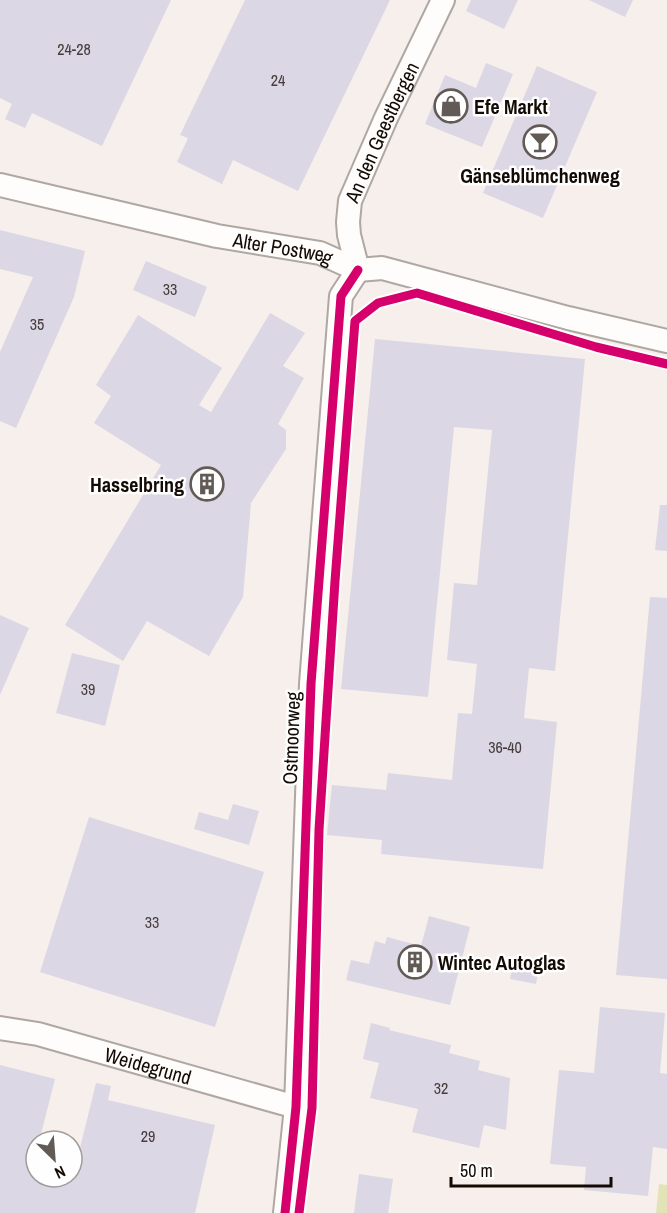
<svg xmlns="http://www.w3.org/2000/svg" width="667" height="1213" font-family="'Archivo Narrow',sans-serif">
	<rect width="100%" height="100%" fill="#f6efeb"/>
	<path fill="#e2e3b7" d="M 659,1184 L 667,1185 L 667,1213 L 656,1213 Z"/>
	<path fill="#dcd7e4" d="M 0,0 L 171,0 L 102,146 L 32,113 L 25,128 L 5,119 L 12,104 L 0,98 Z
		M 245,0 L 390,0 L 298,191 L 233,160 L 222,184 L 177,162 L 188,138 L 180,135 Z
		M 471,0 L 518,0 L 504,29 L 466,11 Z
		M 589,0 L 633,0 L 625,17 Z
		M 486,63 L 513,74 L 482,147 L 425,124 L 445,75 L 476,88 Z
		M 537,66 L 597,92 L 543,218 L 483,193 Z
		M 0,230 L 85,251 L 74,297 L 16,428 L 0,421 L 0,352 L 33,277 L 0,269 Z
		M 146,261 L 207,287 L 195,317 L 133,290 Z
		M 270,313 L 305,333 L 283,366 L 304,378 L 278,424 L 286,430 L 286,449 L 251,503 L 243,597 L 209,656 L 147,621 L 123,661 L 65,625 L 161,465 L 94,423 L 111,396 L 96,385 L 138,315 L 222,368 L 199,405 L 211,412 Z
		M 375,339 L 585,359 L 555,671 L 529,668 L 524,718 L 557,722 L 543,869 L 381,854 L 382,840 L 327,835 L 332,785 L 386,790 L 388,773 L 452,780 L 458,713 L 472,714 L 477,664 L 447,660 L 454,583 L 477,585 L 492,430 L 454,427 L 428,697 L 341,689 Z
		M 660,505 L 667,505 L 667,551 L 655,550 Z
		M 650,597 L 667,598 L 667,979 L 616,975 Z
		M 0,615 L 29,628 L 0,695 Z
		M 72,653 L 120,665 L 105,726 L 56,713 Z
		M 233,804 L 259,811 L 249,845 L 194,829 L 199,812 L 228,820 Z
		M 89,817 L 264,872 L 215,1027 L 40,972 Z
		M 429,916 L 470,927 L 450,1005 L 346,980 L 351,960 L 369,964 L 375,941 L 385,944 L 387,937 L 421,946 Z
		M 514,957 L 540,962 L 536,984 L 510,979 Z
		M 600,1007 L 665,1013 L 660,1073 L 667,1074 L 667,1149 L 653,1147 L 648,1196 L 584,1190 L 586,1167 L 550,1164 L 559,1070 L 594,1073 Z
		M 371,1023 L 390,1028 L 389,1030 L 451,1045 L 449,1053 L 480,1061 L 478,1070 L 510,1078 L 506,1130 L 484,1125 L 479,1148 L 412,1132 L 418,1109 L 370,1098 L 379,1063 L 363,1059 Z
		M 0,1065 L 55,1079 L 40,1138 L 48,1141 L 36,1141 L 36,1177 L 72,1177 L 72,1146 L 80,1148 L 96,1083 L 111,1086 L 108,1100 L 215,1125 L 195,1213 L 0,1213 Z
		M 359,1174 L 393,1179 L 388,1213 L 354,1213 Z"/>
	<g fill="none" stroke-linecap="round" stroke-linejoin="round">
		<g stroke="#afa7a2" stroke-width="26">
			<g id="minor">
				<path id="s1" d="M 0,185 L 217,236 L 320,253 L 358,270 L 382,268 L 568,318 L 667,341"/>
				<path id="s2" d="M 358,270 L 349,235 L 348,222 L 350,201 L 386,118 L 443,0"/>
				<path id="s3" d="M 0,1028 L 38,1034 L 296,1107"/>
				<path d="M 285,1213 L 296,1107 L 311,684 L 341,296 L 358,270"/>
			</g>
		</g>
		<use href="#minor" stroke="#fefdfc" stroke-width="22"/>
		<g stroke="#fefefe" stroke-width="13">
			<path id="cycleway" d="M 285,1213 L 296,1107 L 311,684 L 341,296 L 358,270
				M 299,1213 L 312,1108 L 319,830 L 335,581 L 355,321 L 378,303 L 417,293 L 596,347 L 667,364"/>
		</g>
		<use href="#cycleway" stroke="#d6006c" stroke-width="9"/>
	</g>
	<defs>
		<g id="shop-ring" transform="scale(1.725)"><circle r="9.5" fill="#fefefe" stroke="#625a55" stroke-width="1.5"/><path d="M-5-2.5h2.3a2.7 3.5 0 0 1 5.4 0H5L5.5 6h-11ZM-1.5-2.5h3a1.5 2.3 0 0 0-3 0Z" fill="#625a55"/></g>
		<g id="bar-ring" transform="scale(1.725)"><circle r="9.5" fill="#fefefe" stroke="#625a55" stroke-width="1.5"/><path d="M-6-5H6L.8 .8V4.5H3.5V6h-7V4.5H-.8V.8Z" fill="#625a55"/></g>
		<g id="building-ring" transform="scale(1.725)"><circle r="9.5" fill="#fefefe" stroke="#625a55" stroke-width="1.5"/><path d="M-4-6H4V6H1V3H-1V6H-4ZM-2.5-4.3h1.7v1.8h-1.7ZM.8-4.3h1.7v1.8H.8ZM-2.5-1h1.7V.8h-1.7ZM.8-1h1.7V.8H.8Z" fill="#625a55"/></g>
	</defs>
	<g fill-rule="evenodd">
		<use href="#shop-ring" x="451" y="106"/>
		<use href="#bar-ring" x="540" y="142"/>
		<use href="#building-ring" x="207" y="484"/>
		<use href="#building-ring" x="415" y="962"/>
	</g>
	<g text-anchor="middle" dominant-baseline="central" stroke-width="5" stroke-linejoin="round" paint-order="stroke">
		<g font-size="16" fill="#453d3c">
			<text x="74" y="49">24-28</text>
			<text x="278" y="80">24</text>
			<text x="170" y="289">33</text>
			<text x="37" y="324">35</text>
			<text x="88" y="689">39</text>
			<text x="505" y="747">36-40</text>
			<text x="152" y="922">33</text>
			<text x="441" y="1088">32</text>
			<text x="148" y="1136">29</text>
		</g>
		<g font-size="20" font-weight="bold" fill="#130a04" stroke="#fefefe" text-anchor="start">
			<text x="474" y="106">Efe Markt</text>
			<text x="540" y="175" text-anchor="middle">Gänseblümchenweg</text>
			<text x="184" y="484" text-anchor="end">Hasselbring</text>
			<text x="438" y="962">Wintec Autoglas</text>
		</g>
		<g font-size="20" fill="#130a04" stroke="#fefefe">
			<text stroke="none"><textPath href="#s2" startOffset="146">An den Geestbergen</textPath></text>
			<text stroke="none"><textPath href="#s1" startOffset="290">Alter Postweg</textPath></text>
			<text transform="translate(291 738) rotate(-88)">Ostmoorweg</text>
			<text stroke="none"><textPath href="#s3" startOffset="153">Weidegrund</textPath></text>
		</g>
	</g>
	<g transform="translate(54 1159) rotate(155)"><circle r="28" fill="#fefefe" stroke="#a09c9a" stroke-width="1.5"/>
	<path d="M0-4.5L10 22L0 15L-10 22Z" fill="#625a55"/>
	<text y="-9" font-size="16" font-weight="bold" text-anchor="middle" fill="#130a04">N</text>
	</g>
	<path d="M451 1177v9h160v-9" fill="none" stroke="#130a04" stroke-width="3"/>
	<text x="460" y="1177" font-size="18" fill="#130a04" stroke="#fefefe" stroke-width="4.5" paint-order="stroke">50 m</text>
</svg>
